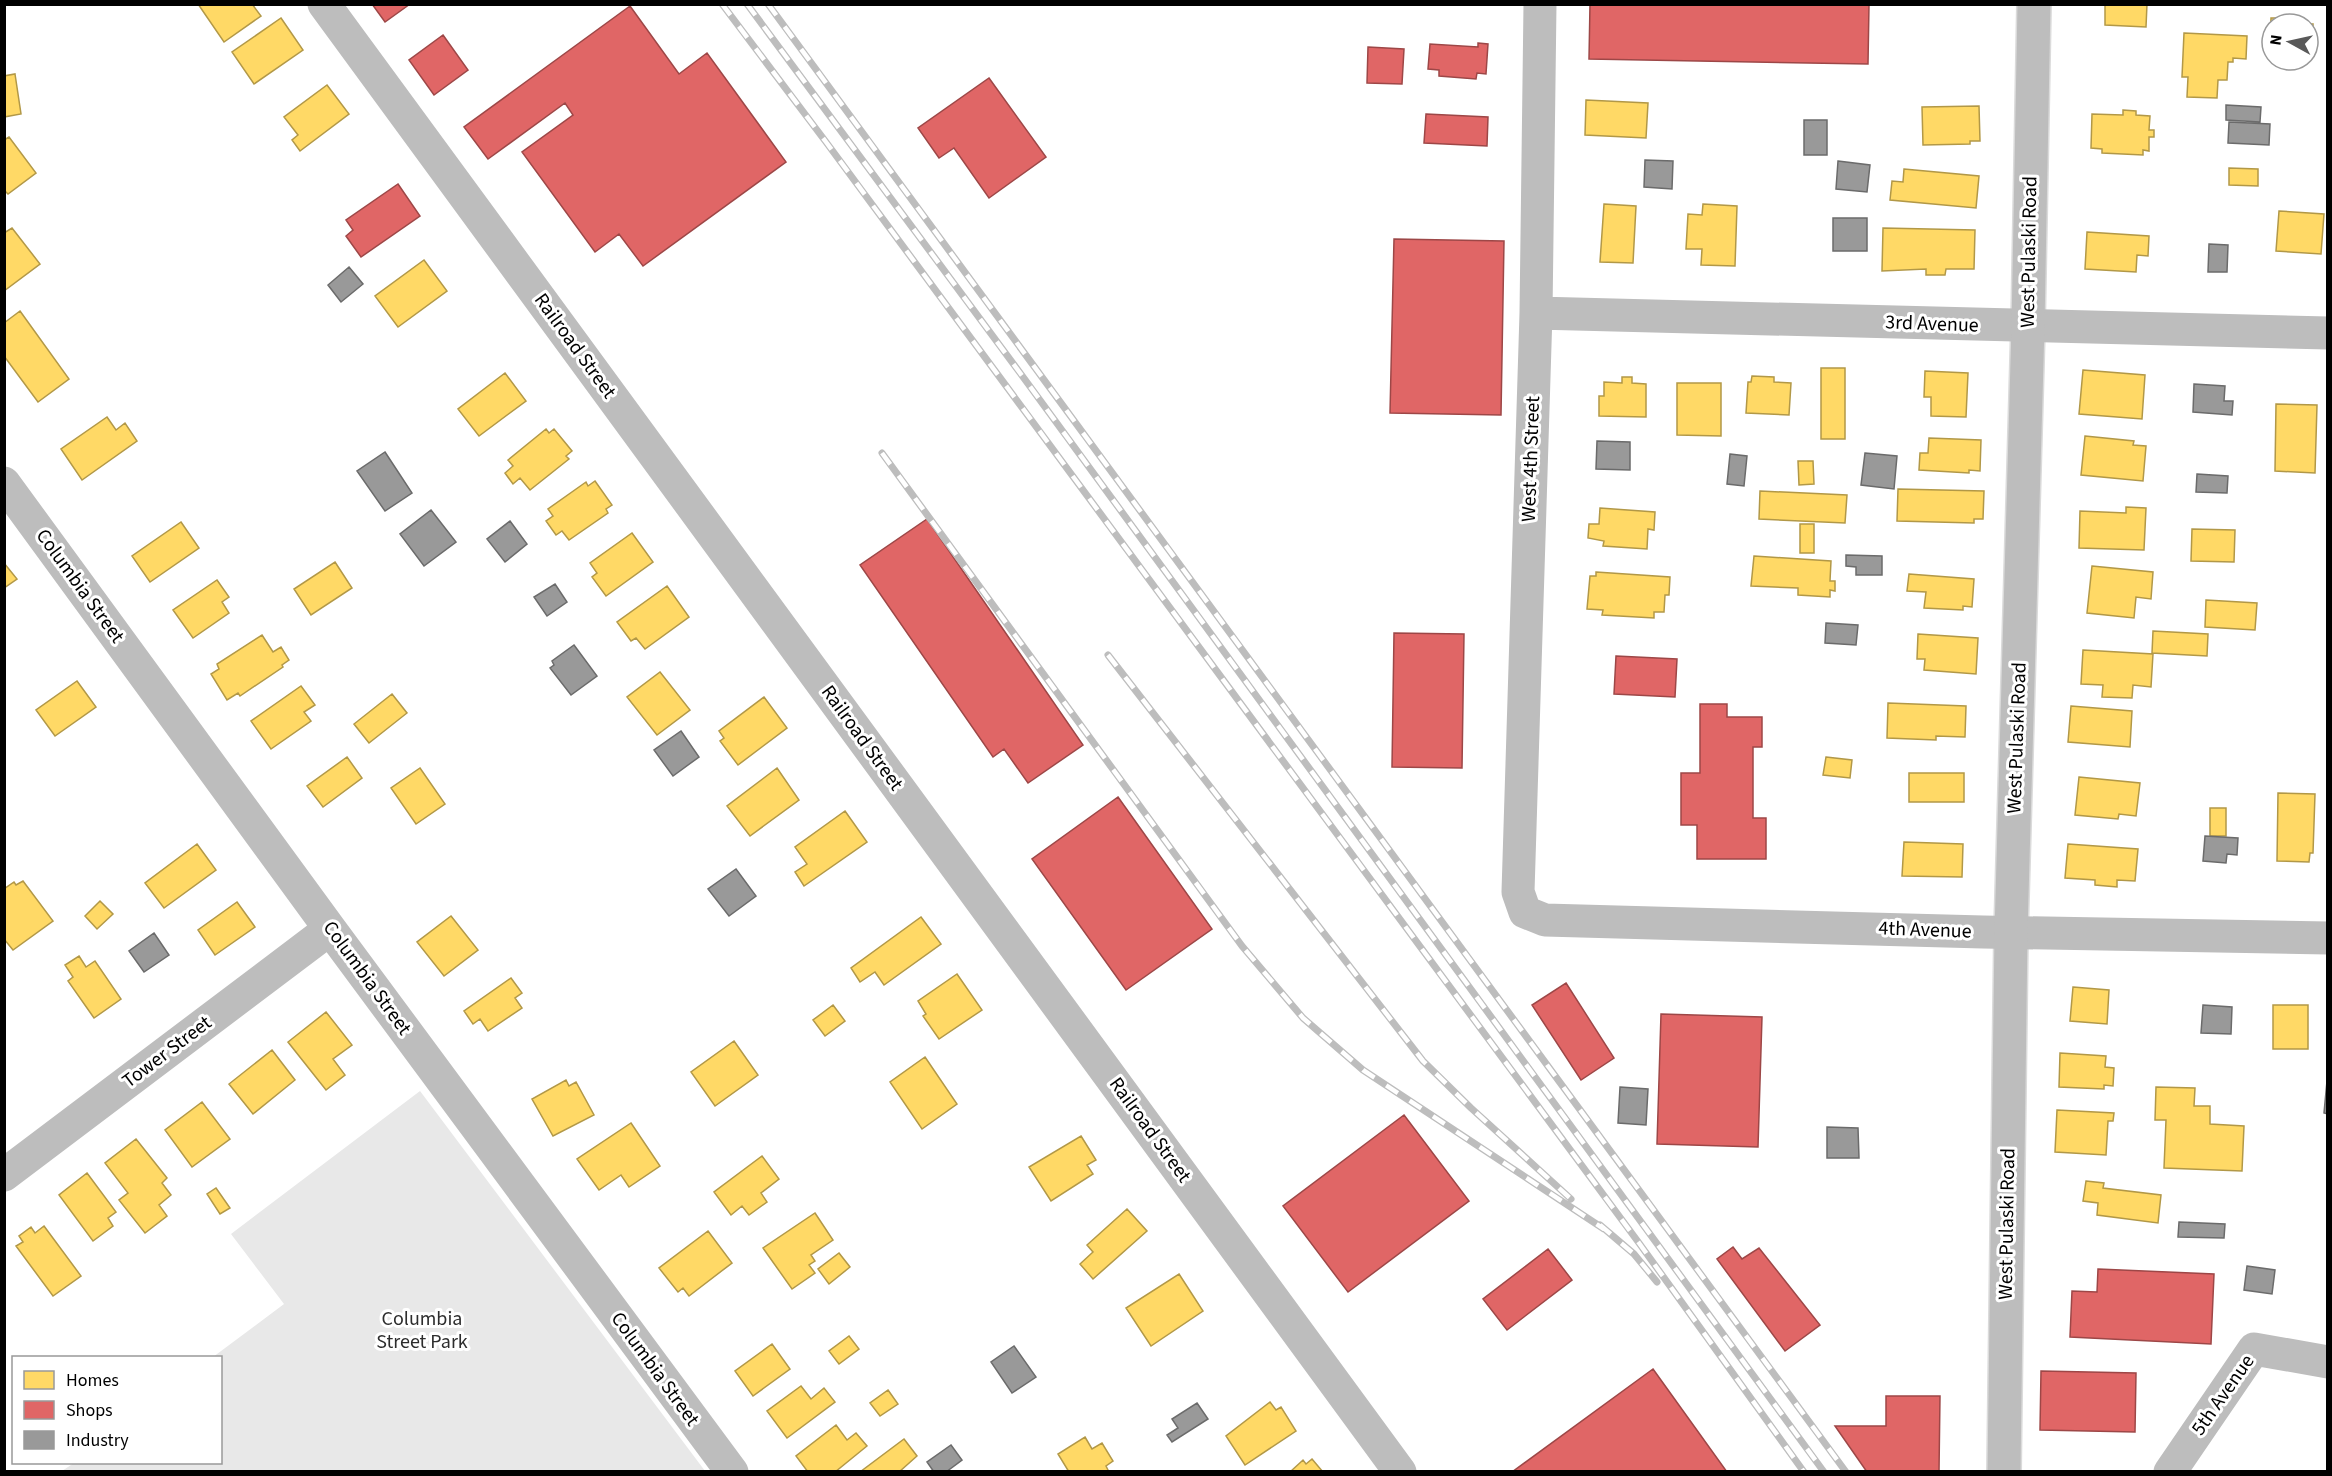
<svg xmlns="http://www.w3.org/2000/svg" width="2332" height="1476" font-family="'Source Sans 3',sans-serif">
	<rect width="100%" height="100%" fill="#fff"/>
	<path fill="#e8e8e8" d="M 420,1091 L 705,1471 L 62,1471 L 74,1463 L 220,1462 L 220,1358 L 213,1357 L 284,1304 L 231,1234 Z"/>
	<path fill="#ffd966" stroke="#b29847" stroke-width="1.5" d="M 198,4 L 252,4 L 261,16 L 224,42 Z
		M 2105,4 L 2147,4 L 2146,27 L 2105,25 Z
		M 281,18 L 303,50 L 254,84 L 232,52 Z
		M 2271,18 L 2300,18 L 2299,24 L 2272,24 L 2272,51 L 2270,51 Z
		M 2308,24 L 2313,24 L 2312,51 L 2308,51 Z
		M 2184,33 L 2247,36 L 2246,59 L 2233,58 L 2233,62 L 2228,62 L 2227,80 L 2218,80 L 2217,98 L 2187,97 L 2188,77 L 2182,77 Z
		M 15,74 L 21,114 L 4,117 L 4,76 Z
		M 327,85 L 349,114 L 300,151 L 292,140 L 298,135 L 284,117 Z
		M 1586,100 L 1648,103 L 1646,138 L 1585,135 Z
		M 1979,106 L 1980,141 L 1970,141 L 1970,144 L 1923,145 L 1922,107 Z
		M 2123,110 L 2136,111 L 2136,115 L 2150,116 L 2149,130 L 2154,130 L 2154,137 L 2149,137 L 2149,151 L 2143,150 L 2143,155 L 2102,153 L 2102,149 L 2091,148 L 2092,114 L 2123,115 Z
		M 9,137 L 36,173 L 8,194 L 4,190 L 4,140 Z
		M 2229,168 L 2258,169 L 2258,186 L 2229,185 Z
		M 1904,169 L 1979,176 L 1976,208 L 1890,200 L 1892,181 L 1903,182 Z
		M 1604,204 L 1636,206 L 1633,263 L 1600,262 Z
		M 1703,204 L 1737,206 L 1735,266 L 1701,265 L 1702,249 L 1686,249 L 1688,214 L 1702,215 Z
		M 2279,211 L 2324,214 L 2321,254 L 2276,251 Z
		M 12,228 L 40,264 L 4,291 L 4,233 Z
		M 1883,228 L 1975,230 L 1974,269 L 1946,269 L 1945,275 L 1926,275 L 1926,269 L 1882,271 Z
		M 2087,232 L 2149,236 L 2148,256 L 2137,255 L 2136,272 L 2085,269 Z
		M 424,260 L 447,291 L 398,327 L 375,296 Z
		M 20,311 L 69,379 L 38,402 L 4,356 L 4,323 Z
		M 1821,368 L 1845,368 L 1845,439 L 1821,439 Z
		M 2083,370 L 2145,375 L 2142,419 L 2079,414 Z
		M 1925,371 L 1968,373 L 1966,417 L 1931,416 L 1931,397 L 1924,397 Z
		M 505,373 L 526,401 L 479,436 L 458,409 Z
		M 1752,376 L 1774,377 L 1774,382 L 1791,383 L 1789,415 L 1746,413 L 1748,382 L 1751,382 Z
		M 1622,377 L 1632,377 L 1632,383 L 1646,384 L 1646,417 L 1599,416 L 1599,396 L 1604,396 L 1604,382 L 1622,383 Z
		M 1677,383 L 1721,383 L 1721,436 L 1677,435 Z
		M 2276,404 L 2317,405 L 2315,473 L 2275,471 Z
		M 107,417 L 116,430 L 125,423 L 137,441 L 82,480 L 61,449 Z
		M 546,429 L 549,433 L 554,429 L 572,451 L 566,456 L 569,459 L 530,490 L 520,478 L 513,484 L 505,473 L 513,466 L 508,460 Z
		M 2085,436 L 2134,441 L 2133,445 L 2146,446 L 2143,481 L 2081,475 Z
		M 1929,438 L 1981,440 L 1980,471 L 1969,470 L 1969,473 L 1919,470 L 1920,453 L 1928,453 Z
		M 1798,461 L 1813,461 L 1814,484 L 1799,485 Z
		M 595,481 L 612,505 L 606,509 L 608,513 L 569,540 L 562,531 L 556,535 L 546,521 L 553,516 L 548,509 L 586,482 L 588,486 Z
		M 1898,489 L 1984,491 L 1983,519 L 1974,519 L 1974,523 L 1897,521 Z
		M 1760,491 L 1847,495 L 1845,523 L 1759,519 Z
		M 2126,507 L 2146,508 L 2144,550 L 2079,548 L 2080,511 L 2126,513 Z
		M 1600,508 L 1655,512 L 1654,530 L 1648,529 L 1647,549 L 1603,546 L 1604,541 L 1588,538 L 1589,524 L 1599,524 Z
		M 181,522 L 199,548 L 150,582 L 132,556 Z
		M 1800,524 L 1814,524 L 1814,553 L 1800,553 Z
		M 2192,529 L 2235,530 L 2234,562 L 2191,561 Z
		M 632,533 L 653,562 L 606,596 L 592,577 L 597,573 L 590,563 Z
		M 1754,556 L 1831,561 L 1830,581 L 1835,581 L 1835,591 L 1830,590 L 1830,597 L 1798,595 L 1798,588 L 1751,586 Z
		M 335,562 L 352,588 L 311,615 L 294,589 Z
		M 4,563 L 17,579 L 4,588 Z
		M 2092,566 L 2153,572 L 2151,599 L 2136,597 L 2134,618 L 2087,613 Z
		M 1596,572 L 1670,577 L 1669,595 L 1665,595 L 1664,612 L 1654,612 L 1654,618 L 1602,615 L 1603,610 L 1587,609 L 1590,576 L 1596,576 Z
		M 1909,574 L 1974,579 L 1972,607 L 1963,606 L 1963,610 L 1924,608 L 1926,592 L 1907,591 Z
		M 217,580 L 229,597 L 222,602 L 229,613 L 193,638 L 173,610 Z
		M 667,586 L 689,617 L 645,649 L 636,638 L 631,641 L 617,622 Z
		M 2206,600 L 2257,603 L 2255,630 L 2205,627 Z
		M 2153,631 L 2208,634 L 2207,656 L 2152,653 Z
		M 1918,634 L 1978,638 L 1976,674 L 1924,670 L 1925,659 L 1917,659 Z
		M 262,635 L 273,652 L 281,647 L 289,660 L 282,665 L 283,667 L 240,696 L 238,693 L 227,700 L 211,674 L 219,669 L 217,664 Z
		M 2083,650 L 2153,654 L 2151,687 L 2133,685 L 2132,698 L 2102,697 L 2103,685 L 2081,684 Z
		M 660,672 L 690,710 L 657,735 L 627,697 Z
		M 77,681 L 96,707 L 55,736 L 36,710 Z
		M 301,686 L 315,705 L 304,712 L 311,721 L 271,749 L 251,721 Z
		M 392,694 L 407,713 L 369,743 L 354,724 Z
		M 764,697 L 787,728 L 738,765 L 720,741 L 724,738 L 719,731 Z
		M 1888,703 L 1966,706 L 1965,737 L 1936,736 L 1936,740 L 1887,738 Z
		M 2071,706 L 2132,711 L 2130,747 L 2068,742 Z
		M 347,757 L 362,778 L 323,807 L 307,786 Z
		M 1826,757 L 1852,760 L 1850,778 L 1823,775 Z
		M 420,768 L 445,804 L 416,824 L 391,788 Z
		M 777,768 L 799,800 L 750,836 L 727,806 Z
		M 1909,773 L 1964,773 L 1964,802 L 1909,802 Z
		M 2079,777 L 2140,783 L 2136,816 L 2119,814 L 2118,819 L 2075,815 Z
		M 2278,793 L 2315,794 L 2313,853 L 2310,853 L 2309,862 L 2277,861 Z
		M 2210,808 L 2226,808 L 2226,836 L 2210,836 Z
		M 845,811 L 867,842 L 804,886 L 795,872 L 807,864 L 795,847 Z
		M 1904,842 L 1963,844 L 1962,877 L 1902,876 Z
		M 197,844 L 216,870 L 164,908 L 145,883 Z
		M 2068,844 L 2138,849 L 2135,881 L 2117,880 L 2117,887 L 2095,885 L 2095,880 L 2065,878 Z
		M 23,881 L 53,921 L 13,950 L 4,939 L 4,889 L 14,882 L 16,885 Z
		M 100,901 L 113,914 L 97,929 L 85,916 Z
		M 237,902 L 255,927 L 215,955 L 198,930 Z
		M 451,916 L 478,950 L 444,976 L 417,942 Z
		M 921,917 L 941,944 L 884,985 L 875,972 L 860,982 L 851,968 Z
		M 79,956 L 86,967 L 95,961 L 121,999 L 94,1018 L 68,981 L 73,977 L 65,965 Z
		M 957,974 L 982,1010 L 939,1039 L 923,1016 L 926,1014 L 918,1001 Z
		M 511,978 L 522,993 L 515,998 L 522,1008 L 488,1031 L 480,1019 L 473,1024 L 464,1011 Z
		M 2073,987 L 2109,990 L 2107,1024 L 2070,1021 Z
		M 833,1005 L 845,1021 L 825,1036 L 813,1020 Z
		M 2273,1005 L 2308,1005 L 2308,1049 L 2273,1049 Z
		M 326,1012 L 352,1045 L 333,1059 L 345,1075 L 326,1090 L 288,1042 Z
		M 734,1041 L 758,1075 L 715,1106 L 691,1072 Z
		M 272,1050 L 295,1080 L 253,1114 L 229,1084 Z
		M 2060,1053 L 2106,1056 L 2105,1067 L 2114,1068 L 2113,1086 L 2104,1085 L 2104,1089 L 2059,1087 Z
		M 925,1057 L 957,1104 L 922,1129 L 890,1082 Z
		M 566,1080 L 569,1086 L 576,1082 L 594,1115 L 553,1136 L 532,1099 Z
		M 2156,1087 L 2195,1088 L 2194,1106 L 2210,1106 L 2210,1124 L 2244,1126 L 2242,1171 L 2164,1168 L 2166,1120 L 2155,1120 Z
		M 202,1102 L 230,1139 L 192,1167 L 165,1130 Z
		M 2057,1110 L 2114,1113 L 2113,1121 L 2108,1121 L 2106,1155 L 2055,1152 Z
		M 631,1123 L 660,1166 L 629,1187 L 621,1175 L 599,1190 L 577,1159 Z
		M 1081,1136 L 1096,1160 L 1087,1165 L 1093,1174 L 1051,1201 L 1029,1167 Z
		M 136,1139 L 167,1178 L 162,1183 L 171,1195 L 159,1205 L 167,1216 L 145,1233 L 119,1200 L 128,1193 L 105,1163 Z
		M 762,1156 L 779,1179 L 761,1193 L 767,1202 L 749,1215 L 742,1206 L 731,1215 L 714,1192 Z
		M 87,1173 L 116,1212 L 108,1218 L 113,1226 L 93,1241 L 59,1195 Z
		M 2086,1181 L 2104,1183 L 2103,1188 L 2161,1195 L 2158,1223 L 2097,1215 L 2098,1203 L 2083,1201 Z
		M 216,1188 L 230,1208 L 220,1214 L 207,1194 Z
		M 1127,1209 L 1147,1231 L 1093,1279 L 1080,1264 L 1093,1252 L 1087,1245 Z
		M 815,1213 L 833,1240 L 811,1255 L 815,1261 L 809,1265 L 815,1273 L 792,1289 L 763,1248 Z
		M 44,1226 L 81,1276 L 53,1296 L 16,1246 L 23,1242 L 19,1236 L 31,1227 L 35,1233 Z
		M 708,1231 L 732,1263 L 689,1296 L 683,1288 L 678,1292 L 659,1268 Z
		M 839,1253 L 850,1267 L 829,1284 L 818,1269 Z
		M 1179,1274 L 1203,1311 L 1151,1346 L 1126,1308 Z
		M 849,1336 L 859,1349 L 839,1364 L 829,1351 Z
		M 772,1344 L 790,1369 L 753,1396 L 735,1371 Z
		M 801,1386 L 811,1399 L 824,1388 L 835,1402 L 787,1438 L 767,1411 Z
		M 888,1390 L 898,1404 L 880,1416 L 870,1403 Z
		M 1270,1402 L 1276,1410 L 1281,1407 L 1296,1431 L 1245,1465 L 1226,1436 Z
		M 836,1425 L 847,1440 L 856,1433 L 867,1446 L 835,1472 L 808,1472 L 796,1456 Z
		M 1085,1437 L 1092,1449 L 1102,1443 L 1113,1461 L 1106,1466 L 1109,1472 L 1069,1472 L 1058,1454 Z
		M 904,1439 L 917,1456 L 899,1472 L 860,1472 Z
		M 1312,1459 L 1323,1472 L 1290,1472 L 1303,1460 L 1306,1464 Z"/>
	<path fill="#e06666" stroke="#9d4747" stroke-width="1.5" d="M 372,4 L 410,4 L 385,22 Z
		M 1590,4 L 1869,4 L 1868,64 L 1589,59 Z
		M 630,6 L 679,74 L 707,53 L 786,162 L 643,266 L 619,234 L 595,252 L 522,152 L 573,115 L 565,103 L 488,159 L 464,127 Z
		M 443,35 L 468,70 L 434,95 L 409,60 Z
		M 1478,43 L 1488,44 L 1486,74 L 1477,73 L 1476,79 L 1439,76 L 1439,70 L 1428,69 L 1430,44 L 1478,47 Z
		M 1368,47 L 1404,49 L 1402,84 L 1367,83 Z
		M 989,78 L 1046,157 L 989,198 L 954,148 L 939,158 L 918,128 Z
		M 1426,114 L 1488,117 L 1487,146 L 1424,143 Z
		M 398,184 L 420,216 L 361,257 L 346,236 L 353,230 L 346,220 Z
		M 1394,239 L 1504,241 L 1501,415 L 1390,413 Z
		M 927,519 L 1083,745 L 1028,783 L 1004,749 L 993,757 L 860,565 Z
		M 1394,633 L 1464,634 L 1462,768 L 1392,767 Z
		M 1616,656 L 1677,659 L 1675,697 L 1614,694 Z
		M 1700,704 L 1727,704 L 1727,717 L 1762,717 L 1762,747 L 1753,747 L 1753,818 L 1766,818 L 1766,859 L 1697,859 L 1697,825 L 1681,825 L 1681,773 L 1700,773 Z
		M 1118,797 L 1212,929 L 1126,990 L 1032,859 Z
		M 1566,983 L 1614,1058 L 1581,1080 L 1532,1005 Z
		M 1661,1014 L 1762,1017 L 1758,1147 L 1657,1144 Z
		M 1404,1115 L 1469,1201 L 1348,1292 L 1283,1206 Z
		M 1733,1247 L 1742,1259 L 1759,1248 L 1820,1325 L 1785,1351 L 1717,1259 Z
		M 1548,1249 L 1572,1280 L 1507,1330 L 1483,1299 Z
		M 2098,1269 L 2214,1274 L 2211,1344 L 2070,1337 L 2072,1291 L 2097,1292 Z
		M 1653,1369 L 1727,1472 L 1512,1472 Z
		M 2041,1371 L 2136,1373 L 2135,1432 L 2040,1430 Z
		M 1886,1396 L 1940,1396 L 1939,1472 L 1867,1472 L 1835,1426 L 1886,1426 Z"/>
	<path fill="#999" stroke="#6b6b6b" stroke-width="1.5" d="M 2226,105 L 2261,107 L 2260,122 L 2226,120 Z
		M 1804,120 L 1827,120 L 1827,155 L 1804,155 Z
		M 2229,122 L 2270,124 L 2269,145 L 2228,143 Z
		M 1645,160 L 1673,161 L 1672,189 L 1644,187 Z
		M 1838,161 L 1870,165 L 1867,192 L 1836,189 Z
		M 1833,218 L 1867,218 L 1867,251 L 1833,251 Z
		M 2209,244 L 2228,245 L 2227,272 L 2208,272 Z
		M 349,267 L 363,284 L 341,302 L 328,285 Z
		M 2194,384 L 2225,386 L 2224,401 L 2233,401 L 2232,415 L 2193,412 Z
		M 1597,441 L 1630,442 L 1630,470 L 1596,469 Z
		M 385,452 L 412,493 L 385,511 L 357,471 Z
		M 1865,453 L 1897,456 L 1894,489 L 1861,485 Z
		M 1730,454 L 1747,456 L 1744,486 L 1727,484 Z
		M 2197,474 L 2228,476 L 2227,493 L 2196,492 Z
		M 431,510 L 456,542 L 424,566 L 400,534 Z
		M 510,521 L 527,544 L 505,562 L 487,539 Z
		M 1846,555 L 1882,556 L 1882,575 L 1856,575 L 1856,567 L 1846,566 Z
		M 555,584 L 567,602 L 547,616 L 534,597 Z
		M 1826,623 L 1858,625 L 1856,645 L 1825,643 Z
		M 574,645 L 597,676 L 571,695 L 550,668 L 554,665 L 552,661 Z
		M 681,731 L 699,757 L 673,776 L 654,750 Z
		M 2205,836 L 2238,838 L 2237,855 L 2227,854 L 2226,863 L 2203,861 Z
		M 736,869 L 756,896 L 729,916 L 708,889 Z
		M 154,933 L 169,955 L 144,972 L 129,951 Z
		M 2203,1005 L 2232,1007 L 2231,1034 L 2201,1033 Z
		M 2327,1081 L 2328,1081 L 2328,1114 L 2324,1113 Z
		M 1620,1087 L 1648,1089 L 1646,1125 L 1618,1123 Z
		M 1827,1127 L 1858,1128 L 1859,1158 L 1827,1158 Z
		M 2179,1222 L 2225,1224 L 2224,1238 L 2178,1237 Z
		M 2247,1266 L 2275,1270 L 2272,1294 L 2244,1290 Z
		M 1014,1346 L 1036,1377 L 1012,1393 L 991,1362 Z
		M 1197,1403 L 1208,1419 L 1172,1442 L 1167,1435 L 1178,1428 L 1172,1419 Z
		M 951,1445 L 962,1460 L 946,1472 L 934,1472 L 927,1462 Z"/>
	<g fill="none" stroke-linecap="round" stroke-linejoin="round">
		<g stroke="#dbdbdb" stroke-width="36">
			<path id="major" d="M 2004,1472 L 2011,932 L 2028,326 L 2034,4"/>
		</g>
		<path stroke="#bdbdbd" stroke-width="33" d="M 324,4 L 1400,1472
			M 1540,4 L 1536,313 L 1518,892 L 1525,912 L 1545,920 L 1983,932 L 2328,938
			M 1536,313 L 2328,333
			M 4,483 L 330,929 L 732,1472
			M 4,1175 L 330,929
			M 2170,1472 L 2254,1349 L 2328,1362"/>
		<use href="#major" stroke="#bdbdbd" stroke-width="33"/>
		<g stroke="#bdbdbd" stroke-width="7">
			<path id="rail" d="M 722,4 L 826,142 L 1639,1243 L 1804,1472
				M 747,4 L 1026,381 L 1824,1472
				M 768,4 L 1846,1472
				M 882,453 L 1242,946 L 1303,1018 L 1363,1070 L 1604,1229
				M 1108,655 L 1423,1061 L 1471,1108 L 1571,1199
				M 1600,1225 L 1634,1254 L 1657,1282"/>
		</g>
		<use href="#rail" stroke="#fff" stroke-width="4.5" stroke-dasharray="14" stroke-linecap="butt"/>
	</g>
	<g text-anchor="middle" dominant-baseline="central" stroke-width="6" stroke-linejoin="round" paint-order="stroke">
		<g font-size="20" fill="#000" stroke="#fff">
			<text transform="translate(2029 252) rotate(-89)">West Pulaski Road</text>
			<text transform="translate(1932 324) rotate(2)">3rd Avenue</text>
			<text transform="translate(575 346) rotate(54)">Railroad Street</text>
			<text transform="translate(1531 459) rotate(-88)">West 4th Street</text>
			<text transform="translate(80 586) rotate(54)">Columbia Street</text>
			<text transform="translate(862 738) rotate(54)">Railroad Street</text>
			<text transform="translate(2017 738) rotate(-88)">West Pulaski Road</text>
			<text transform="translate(1925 930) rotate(2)">4th Avenue</text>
			<text transform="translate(367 978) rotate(54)">Columbia Street</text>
			<text transform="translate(167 1052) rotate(-37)">Tower Street</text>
			<text transform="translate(1150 1130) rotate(54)">Railroad Street</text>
			<text transform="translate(2007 1224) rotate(-89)">West Pulaski Road</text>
			<text transform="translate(655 1369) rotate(54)">Columbia Street</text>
			<text transform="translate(2223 1395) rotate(-55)">5th Avenue</text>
		</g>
		<g font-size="20" fill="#2d2d2d" stroke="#fff">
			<text x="422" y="1319">Columbia<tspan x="422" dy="23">Street Park</tspan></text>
		</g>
	</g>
	<rect width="2332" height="1476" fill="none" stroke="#000000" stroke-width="12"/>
	<rect x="12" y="1356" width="210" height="108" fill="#ffffff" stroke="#999999" stroke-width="1.5"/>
	<rect x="24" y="1371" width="30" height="18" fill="#ffd966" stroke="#999999" stroke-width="1.5"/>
	<text x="66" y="1386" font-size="18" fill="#000000">Homes</text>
	<rect x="24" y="1401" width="30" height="18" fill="#e06666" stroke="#999999" stroke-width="1.5"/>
	<text x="66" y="1416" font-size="18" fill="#000000">Shops</text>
	<rect x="24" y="1431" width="30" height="18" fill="#999999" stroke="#999999" stroke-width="1.5"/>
	<text x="66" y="1446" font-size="18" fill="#000000">Industry</text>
	<g transform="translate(2290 42) rotate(278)"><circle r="28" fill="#ffffff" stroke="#999999" stroke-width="1.5"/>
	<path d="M0-4.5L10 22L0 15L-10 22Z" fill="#595959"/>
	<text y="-9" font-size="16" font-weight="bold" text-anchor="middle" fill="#000000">N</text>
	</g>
</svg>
